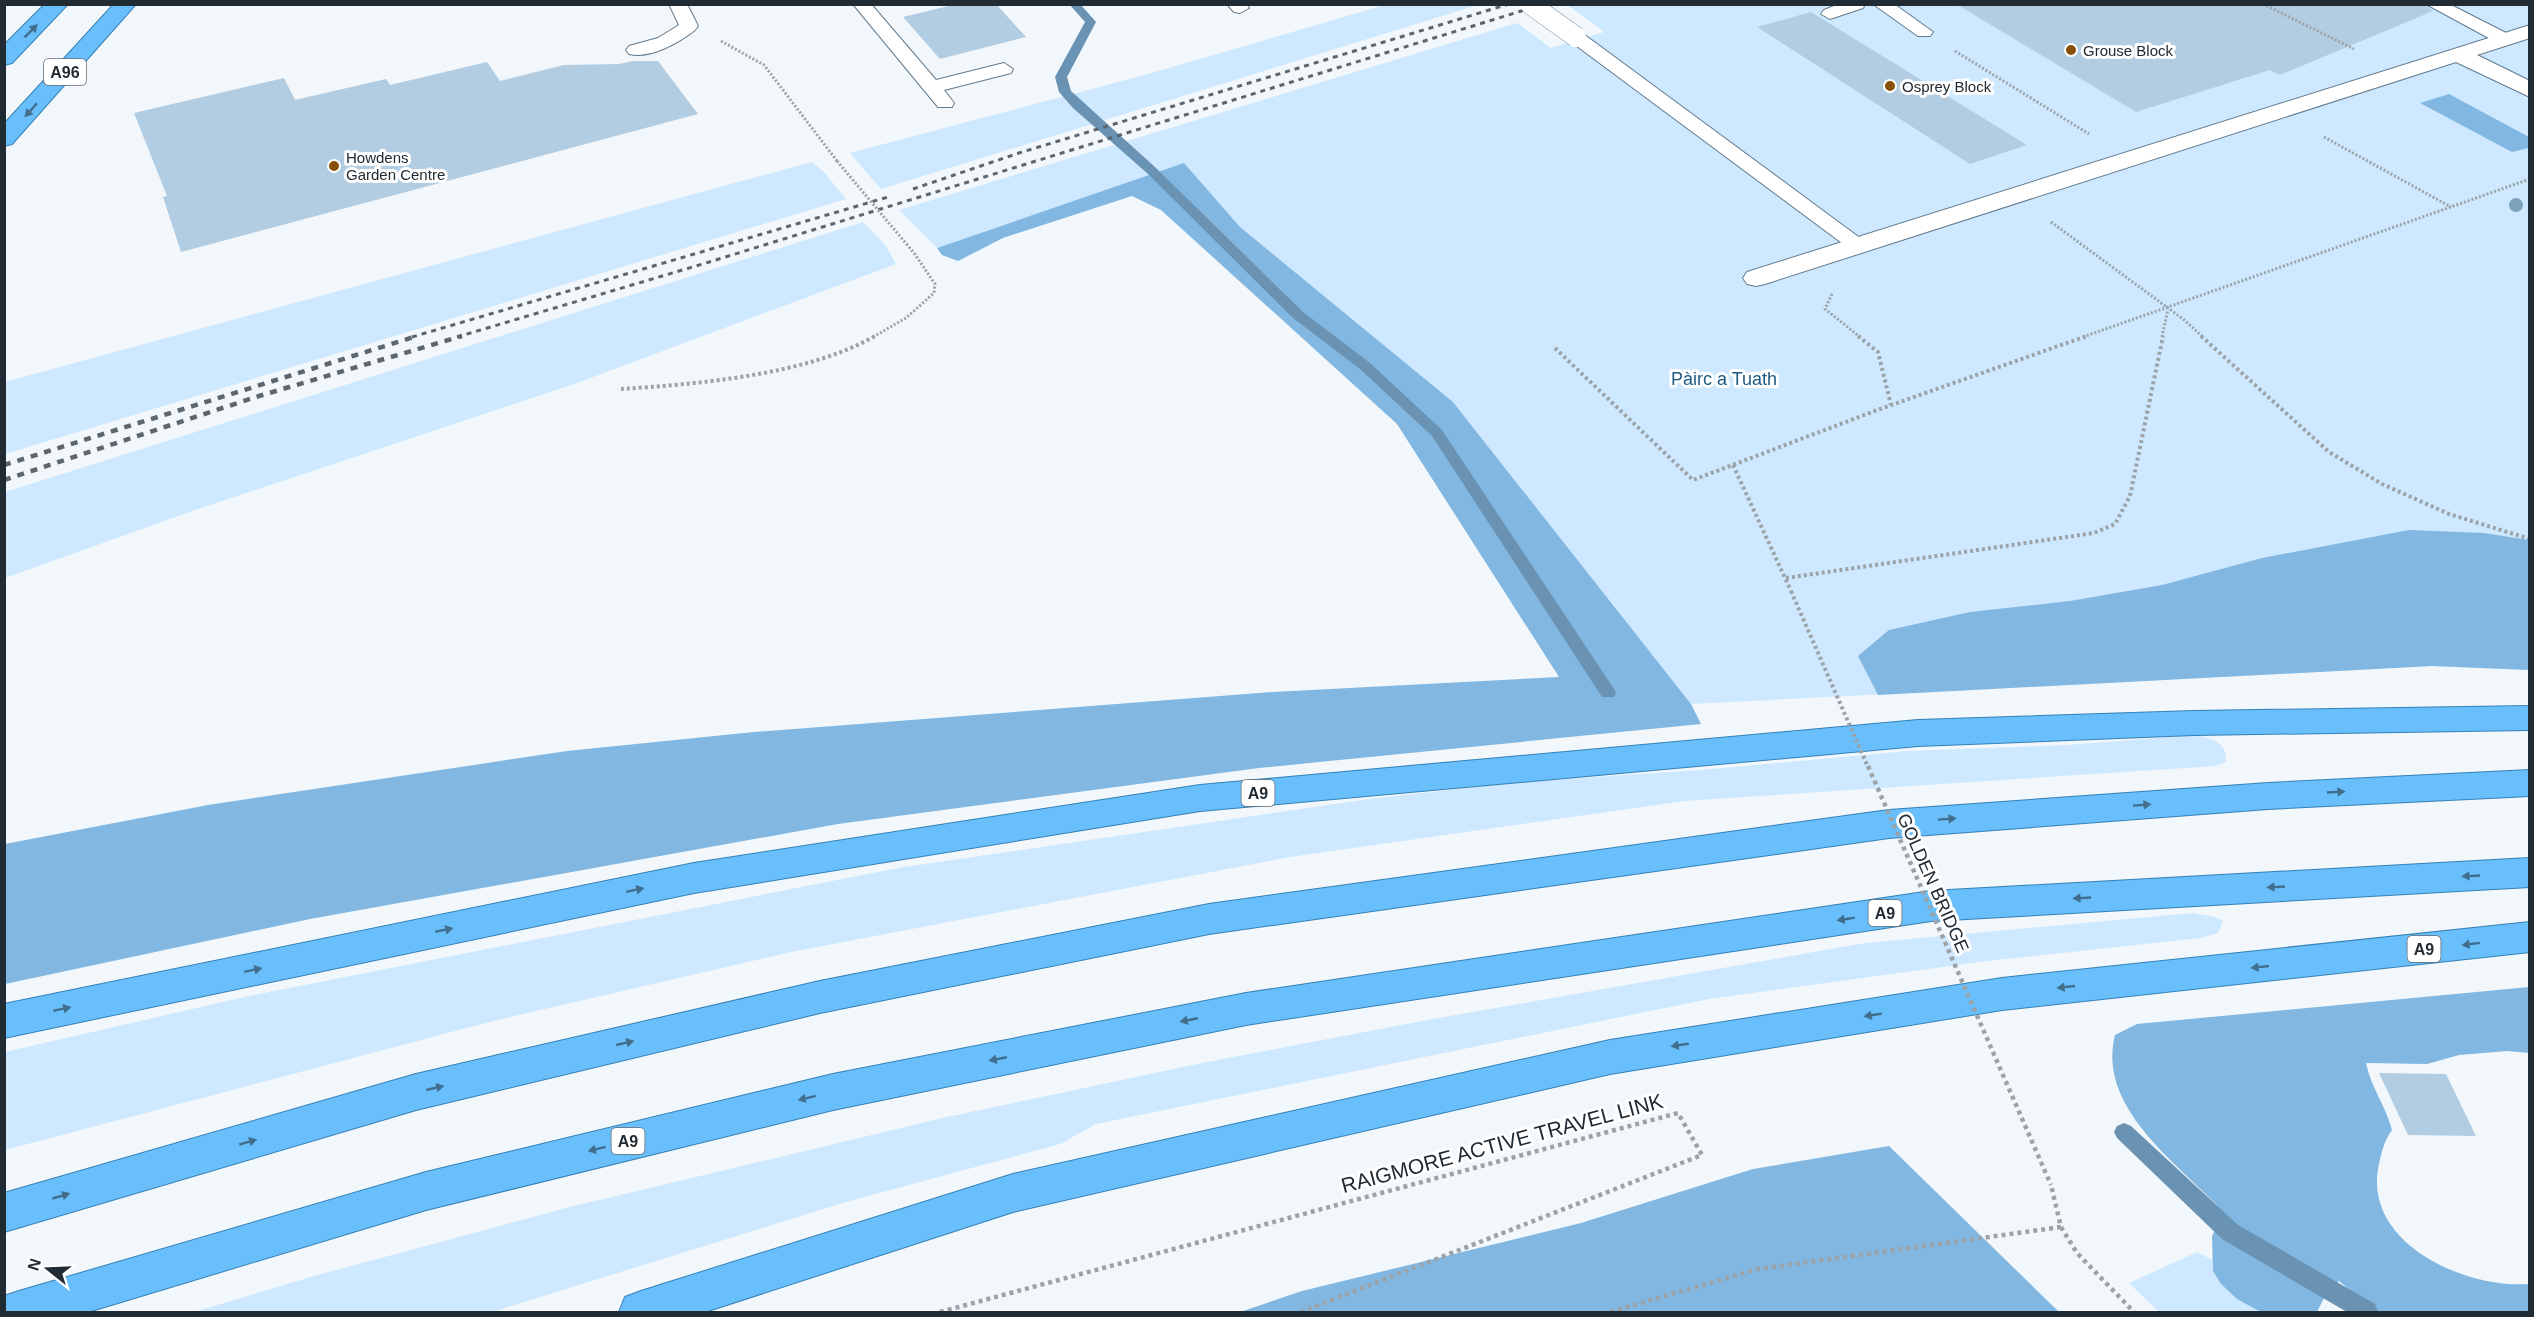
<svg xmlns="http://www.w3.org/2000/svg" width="2534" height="1317" font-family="Helvetica,sans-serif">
	<rect width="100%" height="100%" fill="#f1f7fb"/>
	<path fill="#cee9ff" d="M 1385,5 L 1478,5 L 881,189 L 850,153 L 1145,75 Z
		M 1574,5 L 2529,5 L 2529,670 L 2432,666 L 1691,704 L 1453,402 L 1240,227 L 1184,164 L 937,248 L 899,210 L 1517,23 L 1551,48 L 1604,32 L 1569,6 Z
		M 812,162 L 824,172 L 846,199 L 5,454 L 5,382 Z
		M 863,222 L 886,246 L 896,264 L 577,383 L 195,510 L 5,578 L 5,492 Z
		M 2197,735 C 2213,739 2228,743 2226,762 L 2216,766 L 1684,801 L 1290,857 L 791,952 L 493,1021 L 5,1150 L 5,1052 L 249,996 L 898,868 L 1369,799 L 1520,782 L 1701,770 L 1907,751 L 2067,745 Z
		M 2193,913 L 2215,917 L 2223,921 L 2218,933 L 2200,938 L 1987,961 L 1709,999 L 1096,1124 L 1060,1144 L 846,1202 L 492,1312 L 194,1312 L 314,1276 L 570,1207 L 947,1117 L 1202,1063 L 1433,1019 L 1865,943 Z
		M 2197,1252 L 2317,1312 L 2159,1312 L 2129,1283 Z"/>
	<path fill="#81b7e1" d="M 2449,94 L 2529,137 L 2529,148 L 2512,152 L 2420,103 Z
		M 1184,163 L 1240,227 L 1453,402 L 1691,704 L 1701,724 L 1259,768 L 838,824 L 310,919 L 5,984 L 5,844 L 208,805 L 567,751 L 754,732 L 1273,692 L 1559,677 L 1397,424 L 1161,210 L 1132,196 L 1003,238 L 958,261 L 942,255 L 937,248 Z
		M 2409,530 L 2484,533 L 2529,540 L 2529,670 L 2432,666 L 1878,695 L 1858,656 L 1889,630 L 1970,612 L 2070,601 L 2162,585 L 2262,558 Z
		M 2529,987 L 2529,1053 L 2507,1051 L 2459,1055 L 2427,1064 L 2366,1063 C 2371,1088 2386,1106 2392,1130 C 2384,1141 2382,1151 2379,1164 C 2361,1243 2465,1289 2529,1284 L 2529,1312 L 2376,1312 L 2339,1281 L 2324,1298 L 2317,1312 L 2261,1312 L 2237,1299 L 2221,1284 L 2213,1271 L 2212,1236 L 2224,1213 C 2182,1166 2096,1110 2115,1035 L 2137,1024 Z
		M 1889,1146 L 2059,1312 L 1240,1312 L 1302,1291 L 1581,1223 L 1753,1169 Z"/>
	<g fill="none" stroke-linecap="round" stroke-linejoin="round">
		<path fill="#6a93b3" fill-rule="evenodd" d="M 1069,4 L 1080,4 L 1096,22 L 1067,77 L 1071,91 L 1156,168 L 1303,312 L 1370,363 L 1442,430 L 1614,689 L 1616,693 L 1614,697 L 1602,697 L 1432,436 L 1360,369 L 1293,318 L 1148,174 L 1073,108 L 1059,92 L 1055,77 L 1085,22 Z
			M 2124,1123 L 2131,1126 L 2238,1225 L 2375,1304 L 2378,1312 L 2347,1312 L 2222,1239 L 2117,1138 L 2114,1132 L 2117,1126 Z"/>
	</g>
	<path fill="#b2cce2" d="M 957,4 L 996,4 L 1026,37 L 940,59 L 903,17 Z
		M 1956,4 L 2424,4 L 2433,11 L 2280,75 L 2270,70 L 2136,112 Z
		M 1811,12 L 2027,145 L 1970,164 L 1757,27 Z
		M 633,61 L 658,61 L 698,114 L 181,252 L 163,197 L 167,196 L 134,113 L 284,78 L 295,100 L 386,79 L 390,85 L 487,62 L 500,81 L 564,65 L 619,64 Z
		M 2379,1073 L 2446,1074 L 2476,1136 L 2408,1135 Z"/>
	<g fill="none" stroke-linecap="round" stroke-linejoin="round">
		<g stroke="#627a8d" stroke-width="2">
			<path id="service" d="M 669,4 L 687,4 L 698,26 L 695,30 C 679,43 650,59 629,54 L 626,50 L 629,46 L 658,38 L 679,25 Z
				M 853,4 L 871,4 L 936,80 L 1004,63 L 1013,69 L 1011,73 L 944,90 L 954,103 L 952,107 L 938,107 Z
				M 1227,4 L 1246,4 L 1249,8 L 1240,13 L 1234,12 Z
				M 1839,4 L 1865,4 L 1863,8 L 1830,19 L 1821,14 L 1824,10 Z
				M 1873,4 L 1894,4 L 1933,32 L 1930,36 L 1918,36 Z
				M 2426,4 L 2449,4 L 2510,35 L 2513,39 L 2510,43 L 2498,43 Z
				M 1576,32 L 1582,33 L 1864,241 L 1868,245 L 1864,249 L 1850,249 L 1570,41 L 1567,37 Z"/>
		</g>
		<g stroke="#627a8d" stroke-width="2">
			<path id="minor" d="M 2530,25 L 2530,38 L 2477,55 L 2530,81 L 2530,97 L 2456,62 L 1765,284 L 1756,286 L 1747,284 L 1743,278 L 1747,272 Z"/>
		</g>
		<g stroke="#3681b5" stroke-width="2">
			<path id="trunk" d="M 45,4 L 68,4 L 12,63 L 4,65 L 4,45 Z
				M 114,4 L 136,4 L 12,144 L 4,146 L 4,124 Z
				M 2530,706 L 2530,730 L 2194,735 L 1918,746 L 1200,811 L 694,893 L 4,1038 L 4,1004 L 694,863 L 1200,785 L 1918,720 L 2194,711 Z
				M 2530,770 L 2530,796 L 2268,809 L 1889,838 L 1209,934 L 820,1013 L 416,1110 L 4,1232 L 4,1193 L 416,1074 L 820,981 L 1209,904 L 1889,810 L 2268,783 Z
				M 2530,858 L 2530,887 L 1931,921 L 1246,1025 L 833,1110 L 426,1210 L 88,1312 L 4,1312 L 4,1296 L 19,1291 L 426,1172 L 833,1074 L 1246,993 L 1931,891 Z
				M 2530,922 L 2530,952 L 2002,1010 L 1610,1074 L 1013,1212 L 705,1312 L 619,1312 L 625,1297 L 641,1291 L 1013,1174 L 1610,1040 L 2002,978 Z"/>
		</g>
		<path stroke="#9ba3a9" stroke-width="3" stroke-dasharray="2 2" stroke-linecap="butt" d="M 2263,4 L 2354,49
			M 721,41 L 764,65 L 837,161
			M 1955,51 L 2089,134
			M 2324,137 L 2451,207
			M 2051,222 L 2183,319 L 2203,337
			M 1832,294 L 1825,309 L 1860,337
			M 873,337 L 906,318 L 934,293 L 935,284 L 914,253
			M 2083,337 L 2530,179
			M 2162,337 L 2168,309"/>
		<path stroke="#9ba3a9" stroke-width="4" stroke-dasharray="3 3" stroke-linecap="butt" d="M 1858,336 L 1878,352 L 1891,405
			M 2201,336 L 2329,452 L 2382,484 L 2449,514 L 2530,539
			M 1555,348 L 1693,480 L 1880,409 L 2087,336
			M 621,389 C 698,384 807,375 875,336
			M 1733,465 L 1791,591
			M 1786,578 L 2094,533 L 2115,524 L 2130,496 L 2163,336"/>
		<path stroke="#9ba3a9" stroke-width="4.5" stroke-dasharray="4 4" stroke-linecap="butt" d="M 2061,1227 L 2077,1253 L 2134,1312
			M 940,1312 L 1678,1113 L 1702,1155 L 1301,1312
			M 1610,1312 L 1758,1269 L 2061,1227 L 2051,1185"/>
		<use href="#service" fill="#fff" fill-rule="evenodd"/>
		<use href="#minor" fill="#fff" fill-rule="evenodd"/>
		<use href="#trunk" fill="#68bffc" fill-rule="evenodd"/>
		<path stroke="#5d666d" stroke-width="3" stroke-dasharray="5 5" stroke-linecap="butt" d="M 913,189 L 1019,153 L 1509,4
			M 412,337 L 888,197
			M 457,337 L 706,263 L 1544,4"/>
		<path stroke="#5d666d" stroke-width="4.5" stroke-dasharray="7 7" stroke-linecap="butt" d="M 4,465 L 417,336
			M 4,480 L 259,396 L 462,336"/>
		<g stroke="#627a8d" stroke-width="21" stroke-linecap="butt">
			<path id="service-bridge" d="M 1530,4 L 1576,37"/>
		</g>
		<path stroke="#9ba3a9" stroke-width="3" stroke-dasharray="2 2" stroke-linecap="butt" d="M 837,161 L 914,253"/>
		<path stroke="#9ba3a9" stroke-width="4" stroke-dasharray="3 3" stroke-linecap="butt" d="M 1791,591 L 1868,767"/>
		<path stroke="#9ba3a9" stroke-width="4.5" stroke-dasharray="4 4" stroke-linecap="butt" d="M 1868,766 L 2051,1185"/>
		<use href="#service-bridge" stroke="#fff" stroke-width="20"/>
	</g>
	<circle fill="#7ea1b9" cx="2516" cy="205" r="7"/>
	<defs><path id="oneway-solid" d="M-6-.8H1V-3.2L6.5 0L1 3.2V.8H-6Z" transform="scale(1.5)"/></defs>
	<g fill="#416e8d">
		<use href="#oneway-solid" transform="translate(31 31) rotate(-45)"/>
		<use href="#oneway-solid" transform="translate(31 110) rotate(132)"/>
		<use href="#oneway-solid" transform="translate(2336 792) rotate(-3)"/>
		<use href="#oneway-solid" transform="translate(2142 805) rotate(-4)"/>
		<use href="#oneway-solid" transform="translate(1947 819) rotate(-4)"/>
		<use href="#oneway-solid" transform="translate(2471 876) rotate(177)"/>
		<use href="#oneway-solid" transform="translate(2276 887) rotate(177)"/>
		<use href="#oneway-solid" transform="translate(635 890) rotate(-12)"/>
		<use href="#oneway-solid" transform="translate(2082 898) rotate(177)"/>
		<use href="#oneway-solid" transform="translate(1846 919) rotate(171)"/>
		<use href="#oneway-solid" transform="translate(444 930) rotate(-12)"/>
		<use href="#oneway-solid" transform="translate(2471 944) rotate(173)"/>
		<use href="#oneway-solid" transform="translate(2260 967) rotate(174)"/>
		<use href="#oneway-solid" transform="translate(253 970) rotate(-12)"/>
		<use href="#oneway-solid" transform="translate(2066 987) rotate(174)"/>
		<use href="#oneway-solid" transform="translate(62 1009) rotate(-12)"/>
		<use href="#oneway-solid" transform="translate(1873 1015) rotate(171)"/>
		<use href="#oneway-solid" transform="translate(1189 1020) rotate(169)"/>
		<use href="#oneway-solid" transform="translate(625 1043) rotate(-13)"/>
		<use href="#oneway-solid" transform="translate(1680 1045) rotate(171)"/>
		<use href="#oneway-solid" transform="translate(998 1059) rotate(169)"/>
		<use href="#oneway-solid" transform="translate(435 1088) rotate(-13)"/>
		<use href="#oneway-solid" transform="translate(807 1098) rotate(166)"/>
		<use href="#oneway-solid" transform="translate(248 1142) rotate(-16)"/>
		<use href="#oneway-solid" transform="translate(597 1149) rotate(166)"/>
		<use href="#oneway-solid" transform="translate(61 1196) rotate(-16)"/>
	</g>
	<g fill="#895007" stroke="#fff" stroke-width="2">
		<circle cx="2071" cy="50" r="6"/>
		<circle cx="1890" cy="86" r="6"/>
		<circle cx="334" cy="166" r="6"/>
	</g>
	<g text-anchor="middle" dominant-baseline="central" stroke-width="6" stroke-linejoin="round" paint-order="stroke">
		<g font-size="15" fill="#212b33" stroke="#fff" text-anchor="start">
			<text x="2083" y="50">Grouse Block</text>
			<text x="1902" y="86">Osprey Block</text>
			<text x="346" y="157">Howdens<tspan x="346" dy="17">Garden Centre</tspan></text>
		</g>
		<g fill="#fff" stroke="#646b70" stroke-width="1.5">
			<rect x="44" y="59" width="42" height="26" rx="4.5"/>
			<rect x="1241.5" y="780" width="33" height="26" rx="4.5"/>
			<rect x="1868.5" y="900" width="33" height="26" rx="4.5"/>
			<rect x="2407.5" y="936" width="33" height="26" rx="4.5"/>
			<rect x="611.5" y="1128" width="33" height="26" rx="4.5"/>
		</g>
		<g font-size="16" font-weight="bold" fill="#212b33">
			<text x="65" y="72">A96</text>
			<text x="1258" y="793">A9</text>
			<text x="1885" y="913">A9</text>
			<text x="2424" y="949">A9</text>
			<text x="628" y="1141">A9</text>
		</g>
		<g font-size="18" fill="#1f5a83" stroke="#fff">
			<text x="1724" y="379">Pàirc a Tuath</text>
		</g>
		<g font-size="18" fill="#212b33" stroke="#fff">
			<text transform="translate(1933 883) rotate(66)">GOLDEN BRIDGE</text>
		</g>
		<g font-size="21" fill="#212b33" stroke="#fff">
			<text transform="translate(1502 1143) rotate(-15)">RAIGMORE ACTIVE TRAVEL LINK</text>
		</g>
	</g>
	<rect width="2534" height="1317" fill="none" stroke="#212b33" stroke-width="12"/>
	<g transform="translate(48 1269) rotate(288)" stroke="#ffffff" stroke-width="4.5" paint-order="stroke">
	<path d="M0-4.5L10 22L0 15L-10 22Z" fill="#212b33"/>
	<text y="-9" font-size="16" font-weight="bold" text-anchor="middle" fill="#212b33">N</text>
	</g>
</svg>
